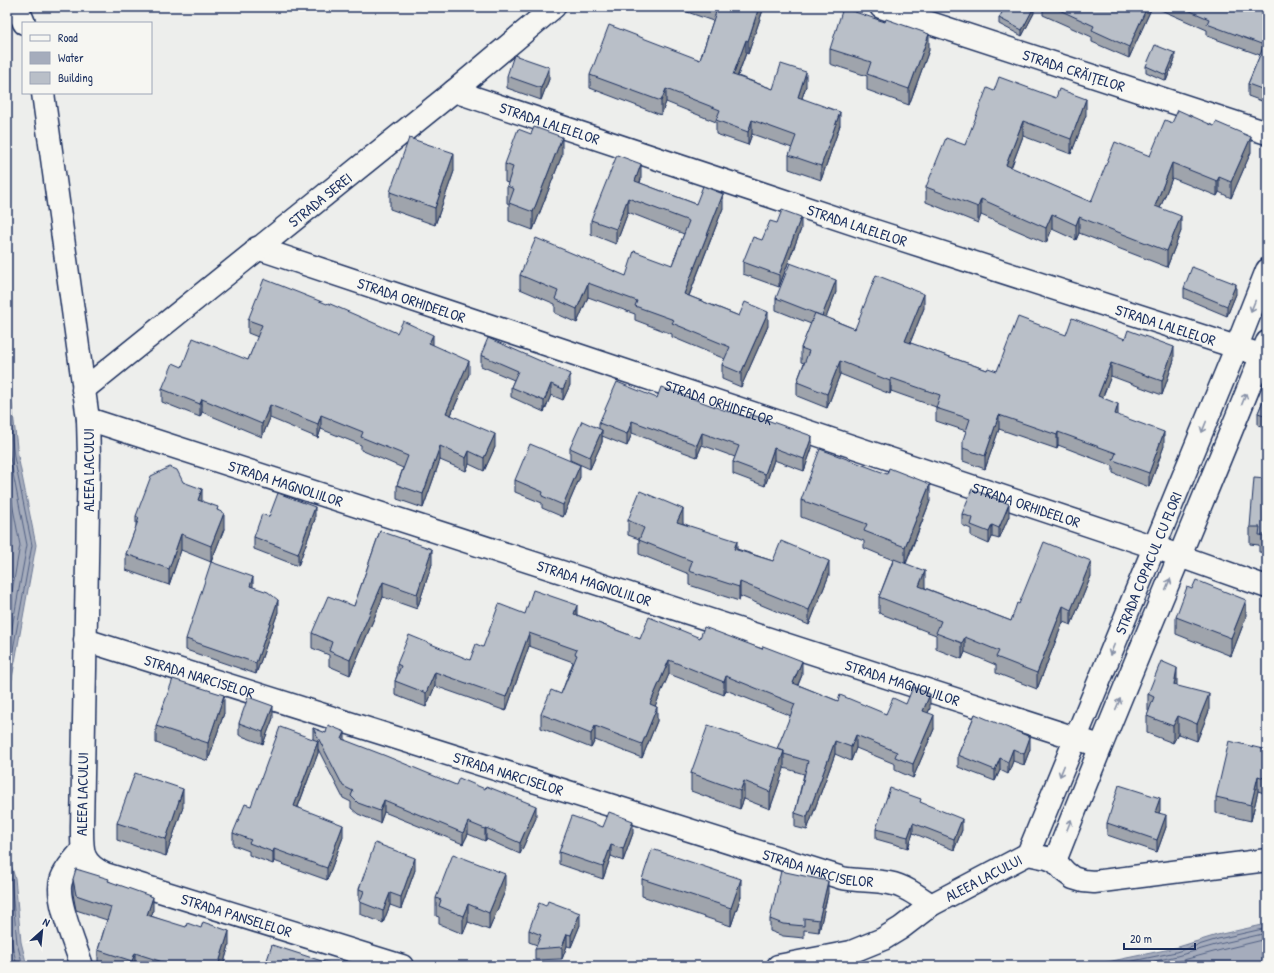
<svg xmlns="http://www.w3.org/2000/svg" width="1274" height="973" font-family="'Patrick Hand',sans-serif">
	<rect width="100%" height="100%" fill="#edeeec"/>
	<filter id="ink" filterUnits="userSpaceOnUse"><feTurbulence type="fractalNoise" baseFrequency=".025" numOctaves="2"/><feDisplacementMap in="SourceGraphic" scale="8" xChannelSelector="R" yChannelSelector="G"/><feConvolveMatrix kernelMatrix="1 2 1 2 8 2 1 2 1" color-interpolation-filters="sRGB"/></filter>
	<g filter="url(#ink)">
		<path fill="#a5acbc" stroke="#6e7a96" d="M 7,361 L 18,456 L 36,545 L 7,706 Z
			M 7,852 L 15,878 L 21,942 L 27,966 L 7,966 Z
			M 1267,924 L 1267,966 L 1088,966 L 1175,948 L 1217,935 Z"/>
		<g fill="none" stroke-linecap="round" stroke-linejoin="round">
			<path stroke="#526184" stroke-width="1" d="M 7,395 L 14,457 L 32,545 L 7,683
				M 7,437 L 10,458 L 27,545 L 7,655
				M 7,476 L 20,545 L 7,621
				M 7,866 L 11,879 L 17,943 L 23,966
				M 7,893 L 12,944 L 17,966
				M 1109,966 L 1176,952 L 1218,939 L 1267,928
				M 1132,966 L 1177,956 L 1219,944 L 1267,933
				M 1161,966 L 1221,950 L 1267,939"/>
			<g stroke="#1b2f5e" stroke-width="25">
				<g id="minor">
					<path d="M 13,7 L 22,18 L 24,23"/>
					<path id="s1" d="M 881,7 L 1267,133"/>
					<path id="s2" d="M 454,91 L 869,229 L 1267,357"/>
					<path id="s3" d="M 43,93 L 88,419 L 89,457 L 82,827 C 82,851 81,863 105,874 L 402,966"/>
					<path id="s4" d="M 257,248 L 1154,547 L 1267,587"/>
					<path id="s5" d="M 83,390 L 454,91 L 554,7"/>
					<path id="s6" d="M 88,419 L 1100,746"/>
					<path id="s7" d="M 85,640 L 842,878 C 857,881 874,880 889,883 C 905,886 918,896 931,905"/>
					<path id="s8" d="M 1028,854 L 1237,346 L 1267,270"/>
					<path d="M 1055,861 C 1123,687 1198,516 1267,342"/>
					<path d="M 82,966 C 76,947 55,899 61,881 C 64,870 75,859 82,850"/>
					<path id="s9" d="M 778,966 L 851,952 L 883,939 L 901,928 L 931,905 L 1028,854 L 1047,858 L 1055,861 L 1065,872 L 1073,878 L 1083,881 L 1094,882 L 1267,860"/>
				</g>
			</g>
			<use href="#minor" stroke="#f6f6f2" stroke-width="22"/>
		</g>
		<path fill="#9fa4ac" stroke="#1b2f5e" d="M 673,7 L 764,7 L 748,54 L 746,53 L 738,76 L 773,89 L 806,86 L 802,98 L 840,125 L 821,180 L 789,169 L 789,155 L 792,148 L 752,134 L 748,145 L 716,134 L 716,122 L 666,102 L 661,115 L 590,88 L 590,75 L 700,60 L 713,21 Z
			M 991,7 L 1002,7 L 1000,11 Z
			M 1043,7 L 1152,7 L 1129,58 L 1092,42 L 1092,37 L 1043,15 Z
			M 1154,7 L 1267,7 L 1267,103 L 1248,96 L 1248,84 L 1260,55 L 1207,36 L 1207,30 Z
			M 1034,13 L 1022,36 L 999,24 L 999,18 Z
			M 885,22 L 929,50 L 909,105 L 867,90 L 867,76 L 830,64 L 830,49 Z
			M 1175,59 L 1166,81 L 1146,72 L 1146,66 Z
			M 507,76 L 549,79 L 541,100 L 507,88 Z
			M 994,91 L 1086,115 L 1071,154 L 1023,136 L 1011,168 L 1091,202 L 1150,156 L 1251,152 L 1231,198 L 1219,192 L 1217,196 L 1172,178 L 1160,208 L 1181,231 L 1167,267 L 1079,233 L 1076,240 L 1052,229 L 1046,243 L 981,215 L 978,223 L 926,202 L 926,187 L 965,145 Z
			M 562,155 L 533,230 L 509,221 L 509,204 L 507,203 L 507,186 L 508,183 L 505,182 L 505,164 Z
			M 454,171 L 435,225 L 390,209 L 390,192 Z
			M 641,179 L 640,183 L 696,204 L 723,208 L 689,296 L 739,316 L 768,326 L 741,387 L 722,379 L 722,365 L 725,359 L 672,337 L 672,334 L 635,320 L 635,314 L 588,297 L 577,323 L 555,313 L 555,304 L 520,289 L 520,275 L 626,276 L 672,265 L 684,234 L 628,212 L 616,244 L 591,234 L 591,220 Z
			M 777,223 L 801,229 L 779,287 L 743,274 L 743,262 Z
			M 1184,288 L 1236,294 L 1227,316 L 1184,298 Z
			M 836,292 L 826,317 L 855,329 L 924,308 L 910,343 L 987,370 L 997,371 L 1066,335 L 1174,360 L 1162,395 L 1111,376 L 1102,398 L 1118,415 L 1164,446 L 1149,487 L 1113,473 L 1113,466 L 1058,445 L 1057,449 L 999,429 L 985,469 L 963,461 L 963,448 L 966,431 L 936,421 L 936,407 L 891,391 L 890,394 L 840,374 L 827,408 L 797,396 L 797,382 L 804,363 L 801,362 L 801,348 L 811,324 L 776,310 L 776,298 Z
			M 248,320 L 397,333 L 433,345 L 469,374 L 451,415 L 495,447 L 484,471 L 469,464 L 466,471 L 440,460 L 423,508 L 397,499 L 397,485 L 403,468 L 361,450 L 361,445 L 321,429 L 318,438 L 270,418 L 262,437 L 202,412 L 200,417 L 162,402 L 162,389 L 182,367 L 248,360 L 258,337 L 248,333 Z
			M 481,355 L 570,385 L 563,400 L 551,395 L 544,412 L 511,397 L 511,387 L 514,380 L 481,366 Z
			M 1267,391 L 1267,428 L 1258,425 L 1258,413 Z
			M 657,398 L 812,448 L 804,471 L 774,460 L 765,486 L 733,474 L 733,462 L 735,457 L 702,445 L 697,457 L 632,433 L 627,446 L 602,436 L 602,442 L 590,469 L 570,460 L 570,448 L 599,429 L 599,423 Z
			M 580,477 L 563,517 L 542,508 L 542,503 L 515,492 L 515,480 Z
			M 1267,479 L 1267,553 L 1259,552 L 1259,545 L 1250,544 L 1250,527 Z
			M 183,482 L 202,502 L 218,510 L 224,529 L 211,562 L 181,550 L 169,585 L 126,570 L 126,554 L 136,527 L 136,516 Z
			M 801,500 L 930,501 L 906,564 L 925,587 L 925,588 L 1011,621 L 1019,604 L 1091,576 L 1071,625 L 1063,622 L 1037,689 L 996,673 L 996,665 L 965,652 L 962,659 L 936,649 L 936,635 L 879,613 L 879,597 L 893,560 L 864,548 L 864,541 L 801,517 Z
			M 962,514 L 1009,516 L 999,539 L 992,537 L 989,544 L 971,536 L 971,529 L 962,525 Z
			M 269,517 L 315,519 L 298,566 L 254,549 L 254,537 Z
			M 628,520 L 683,523 L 737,549 L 773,561 L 829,575 L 809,625 L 740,596 L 739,601 L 689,585 L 689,574 L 639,554 L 639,539 L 628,535 Z
			M 380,531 L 432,564 L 417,609 L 383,597 L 350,675 L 329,666 L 329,655 L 312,648 L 312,633 L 354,606 Z
			M 278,612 L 256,674 L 186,650 L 186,639 Z
			M 525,614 L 577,615 L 640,639 L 700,638 L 802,675 L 798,685 L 838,701 L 886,714 L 906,704 L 930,708 L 928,713 L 934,729 L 913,778 L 895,770 L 895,764 L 856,748 L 851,761 L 835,754 L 807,830 L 795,827 L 795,813 L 804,774 L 784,768 L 770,809 L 744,799 L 740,809 L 691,791 L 691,773 L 777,749 L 791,716 L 726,690 L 724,695 L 669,674 L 655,706 L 657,721 L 642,758 L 595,740 L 591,748 L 541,728 L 541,714 L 561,694 L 573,662 L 529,646 L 506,711 L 435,686 L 426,707 L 395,695 L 395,681 L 397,675 L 397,664 L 470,660 L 483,647 Z
			M 1176,617 L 1246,617 L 1231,656 L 1176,634 Z
			M 1177,686 L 1209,711 L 1197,741 L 1178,734 L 1173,743 L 1147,733 L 1147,716 L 1149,712 L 1148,711 L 1148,694 Z
			M 224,713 L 208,761 L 156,743 L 156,726 Z
			M 975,714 L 1030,749 L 1024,765 L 1013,761 L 1008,774 L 1000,770 L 995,781 L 958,767 L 958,755 Z
			M 273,718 L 263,744 L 239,735 L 239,723 Z
			M 313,728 L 536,818 L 520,854 L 486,839 L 485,841 L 468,834 L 463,844 L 384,812 L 380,823 L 358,814 L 351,808 L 351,802 L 343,798 L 318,749 L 318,753 L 298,807 L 343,837 L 327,880 L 274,861 L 273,864 L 249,855 L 249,851 L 233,845 L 233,833 L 251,806 L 313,740 Z
			M 1267,750 L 1267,794 L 1258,791 L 1251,821 L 1216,813 L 1216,797 Z
			M 921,803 L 962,830 L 954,850 L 913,833 L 908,848 L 876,839 L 876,829 Z
			M 183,807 L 166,856 L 117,840 L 117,823 Z
			M 1160,810 L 1159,813 L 1166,827 L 1157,852 L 1107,835 L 1107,823 Z
			M 603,827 L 633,833 L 623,861 L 611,856 L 603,879 L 559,864 L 559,852 Z
			M 415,870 L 401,909 L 390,905 L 383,923 L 360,914 L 360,902 L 359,901 L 359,889 Z
			M 73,879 L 109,881 L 153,911 L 151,916 L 229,945 L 223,966 L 104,966 L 98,964 L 98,950 L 107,920 L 76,910 L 73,894 Z
			M 642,879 L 741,896 L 731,926 L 642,896 Z
			M 505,891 L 489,930 L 468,922 L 463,934 L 439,924 L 439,917 L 436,916 L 436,898 Z
			M 828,893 L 819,932 L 804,930 L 804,938 L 783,936 L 770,931 L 770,919 Z
			M 580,925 L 571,947 L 567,946 L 562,959 L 535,960 L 535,949 L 537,945 L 529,942 L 529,930 Z"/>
		<path fill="#82868c" stroke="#1b2f5e" d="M 759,7 L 764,7 L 748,54 L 748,41 Z
			M 1034,7 L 1034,13 L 1022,36 L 1022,30 Z
			M 1147,7 L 1152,7 L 1129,58 L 1129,47 Z
			M 929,34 L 929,50 L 909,105 L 909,89 Z
			M 746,40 L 746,53 L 733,88 L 733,75 Z
			M 1175,53 L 1175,59 L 1166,81 L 1166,75 Z
			M 549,67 L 549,79 L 541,100 L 541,88 Z
			M 806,72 L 806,86 L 798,110 L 798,97 Z
			M 666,89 L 666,102 L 661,115 L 661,101 Z
			M 1086,99 L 1086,115 L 1071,154 L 1071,139 Z
			M 840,112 L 840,125 L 821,180 L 821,166 Z
			M 752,120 L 752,134 L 748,145 L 748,132 Z
			M 1023,121 L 1023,136 L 1006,181 L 1006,165 Z
			M 562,137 L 562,155 L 533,230 L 533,212 Z
			M 1251,137 L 1251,152 L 1231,198 L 1231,182 Z
			M 454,153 L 454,171 L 435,225 L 435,208 Z
			M 1172,163 L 1172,178 L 1155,221 L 1155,206 Z
			M 641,164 L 641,179 L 635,195 L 635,181 Z
			M 1219,177 L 1219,192 L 1217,196 L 1217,181 Z
			M 723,194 L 723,208 L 684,308 L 684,294 Z
			M 628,198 L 628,212 L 616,244 L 616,229 Z
			M 981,199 L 981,215 L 978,223 L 978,207 Z
			M 1052,214 L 1052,229 L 1046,243 L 1046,228 Z
			M 1181,216 L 1181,231 L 1167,267 L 1167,251 Z
			M 801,217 L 801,229 L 779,287 L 779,275 Z
			M 1079,217 L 1079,233 L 1076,240 L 1076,225 Z
			M 836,280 L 836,292 L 822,328 L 822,316 Z
			M 588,283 L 588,297 L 577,323 L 577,309 Z
			M 1236,284 L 1236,294 L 1227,316 L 1227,306 Z
			M 924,294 L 924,308 L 905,355 L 905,341 Z
			M 768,312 L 768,326 L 741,387 L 741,373 Z
			M 433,335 L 433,348 L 429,343 Z
			M 1174,347 L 1174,360 L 1162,395 L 1162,381 Z
			M 469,361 L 469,374 L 446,426 L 446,413 Z
			M 840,361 L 840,374 L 827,408 L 827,394 Z
			M 1111,363 L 1111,376 L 1098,409 L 1098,396 Z
			M 570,374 L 570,385 L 563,400 L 563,389 Z
			M 891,378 L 891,391 L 890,394 L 890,381 Z
			M 551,384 L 551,395 L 544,412 L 544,401 Z
			M 202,399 L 202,412 L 200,417 L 200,404 Z
			M 1118,404 L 1118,417 L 1115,414 Z
			M 270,405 L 270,418 L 262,437 L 262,424 Z
			M 321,415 L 321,429 L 318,438 L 318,424 Z
			M 999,415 L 999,429 L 985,469 L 985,456 Z
			M 632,421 L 632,433 L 627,446 L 627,434 Z
			M 602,430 L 602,442 L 590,469 L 590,457 Z
			M 1058,432 L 1058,445 L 1057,449 L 1057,435 Z
			M 1164,432 L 1164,446 L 1149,487 L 1149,473 Z
			M 702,433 L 702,445 L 697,457 L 697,445 Z
			M 495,434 L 495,447 L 484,471 L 484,458 Z
			M 812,436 L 812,448 L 804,471 L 804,459 Z
			M 440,446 L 440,460 L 423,508 L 423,494 Z
			M 774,448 L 774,460 L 765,486 L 765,474 Z
			M 469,451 L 469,464 L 466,471 L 466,458 Z
			M 580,465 L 580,477 L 563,517 L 563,505 Z
			M 930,484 L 930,501 L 905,564 L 905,547 Z
			M 202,489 L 202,505 L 198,500 Z
			M 1009,504 L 1009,516 L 999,539 L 999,528 Z
			M 315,507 L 315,519 L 298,566 L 298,554 Z
			M 683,509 L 683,523 L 677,536 L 677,522 Z
			M 224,513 L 224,529 L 211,562 L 211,546 Z
			M 992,525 L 992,537 L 989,544 L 989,532 Z
			M 181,534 L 181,550 L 169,585 L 169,569 Z
			M 737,541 L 737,555 L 734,549 Z
			M 432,549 L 432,564 L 417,609 L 417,594 Z
			M 829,561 L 829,575 L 809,625 L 809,610 Z
			M 1091,561 L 1091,576 L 1071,625 L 1071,610 Z
			M 925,571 L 925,587 L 919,601 L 919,586 Z
			M 253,577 L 253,589 L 250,586 Z
			M 383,582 L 383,597 L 350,675 L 350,660 Z
			M 740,582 L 740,596 L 739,601 L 739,587 Z
			M 278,600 L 278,612 L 256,674 L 256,663 Z
			M 1246,600 L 1246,617 L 1231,656 L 1231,638 Z
			M 577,605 L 577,619 L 574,614 Z
			M 1063,606 L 1063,622 L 1037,689 L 1037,673 Z
			M 529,633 L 529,646 L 506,711 L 506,697 Z
			M 965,637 L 965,652 L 962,659 L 962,643 Z
			M 669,660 L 669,674 L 650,718 L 650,704 Z
			M 802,661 L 802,675 L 793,696 L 793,683 Z
			M 1177,668 L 1177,685 L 1174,703 L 1174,685 Z
			M 435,672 L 435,686 L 426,707 L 426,693 Z
			M 726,676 L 726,690 L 724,695 L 724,682 Z
			M 930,694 L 930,708 L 923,725 L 923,711 Z
			M 1209,694 L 1209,711 L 1197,741 L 1197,724 Z
			M 224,695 L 224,713 L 208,761 L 208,743 Z
			M 273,706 L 273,718 L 263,744 L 263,732 Z
			M 657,707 L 657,721 L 642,758 L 642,744 Z
			M 934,715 L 934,729 L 913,778 L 913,764 Z
			M 1178,716 L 1178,734 L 1173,743 L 1173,726 Z
			M 595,726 L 595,740 L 591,748 L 591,734 Z
			M 345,732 L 345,743 L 342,739 Z
			M 856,735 L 856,748 L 851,761 L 851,747 Z
			M 1030,737 L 1030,749 L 1024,765 L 1024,754 Z
			M 318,741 L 318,753 L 294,817 L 294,806 Z
			M 835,741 L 835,754 L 807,830 L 807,817 Z
			M 1013,749 L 1013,761 L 1008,774 L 1008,762 Z
			M 784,751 L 784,769 L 770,809 L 770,792 Z
			M 1000,758 L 1000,770 L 995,781 L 995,770 Z
			M 1258,776 L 1258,791 L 1251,821 L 1251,805 Z
			M 744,781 L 744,799 L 740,809 L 740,791 Z
			M 183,789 L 183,807 L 166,856 L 166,839 Z
			M 1160,798 L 1160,810 L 1155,824 L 1155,812 Z
			M 384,800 L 384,812 L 380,823 L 380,811 Z
			M 536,806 L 536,818 L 520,854 L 520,843 Z
			M 1166,815 L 1166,827 L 1157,852 L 1157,840 Z
			M 962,819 L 962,830 L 954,850 L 954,839 Z
			M 633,821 L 633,833 L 623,861 L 623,849 Z
			M 468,822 L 468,834 L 463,844 L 463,833 Z
			M 913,823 L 913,833 L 908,848 L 908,837 Z
			M 343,825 L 343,837 L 327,880 L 327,868 Z
			M 486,828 L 486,839 L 485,841 L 485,829 Z
			M 611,845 L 611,856 L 603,879 L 603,867 Z
			M 274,849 L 274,861 L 273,864 L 273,852 Z
			M 415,858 L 415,870 L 401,909 L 401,897 Z
			M 505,874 L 505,891 L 489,930 L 489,913 Z
			M 741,879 L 741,896 L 731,926 L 731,908 Z
			M 828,881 L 828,893 L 819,932 L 819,920 Z
			M 390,893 L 390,905 L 383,923 L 383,911 Z
			M 153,897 L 153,911 L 147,929 L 147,915 Z
			M 468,904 L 468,922 L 463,934 L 463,916 Z
			M 580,913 L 580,925 L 571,947 L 571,935 Z
			M 229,931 L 229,945 L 223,966 L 218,966 Z
			M 567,934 L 567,946 L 562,959 L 562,947 Z
			M 135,953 L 135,966 L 132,966 L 132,961 Z"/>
		<path fill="#b9bfc8" stroke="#1b2f5e" d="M 712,7 L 759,7 L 748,41 L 746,40 L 733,75 L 773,89 L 781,64 L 806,72 L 798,97 L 840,112 L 821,166 L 789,155 L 796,136 L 752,120 L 748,132 L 716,120 L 720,110 L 666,89 L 661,101 L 590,75 L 609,25 L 700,60 L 717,9 Z
			M 1005,7 L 1034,7 L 1022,30 L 999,18 Z
			M 1053,7 L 1147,7 L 1129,47 L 1092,30 L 1094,26 Z
			M 1181,7 L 1267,7 L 1267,91 L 1248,84 L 1264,45 L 1207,24 L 1209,19 Z
			M 843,8 L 885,22 L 886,19 L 929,34 L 909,89 L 867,74 L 871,62 L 830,49 Z
			M 1155,45 L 1175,53 L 1166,75 L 1146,66 Z
			M 514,55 L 549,67 L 541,88 L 507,76 Z
			M 999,77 L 1056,98 L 1059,89 L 1086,99 L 1071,139 L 1023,121 L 1006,165 L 1091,202 L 1115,142 L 1150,156 L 1165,120 L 1172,123 L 1178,110 L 1214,126 L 1216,122 L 1251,137 L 1231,182 L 1219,177 L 1217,181 L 1172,163 L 1155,206 L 1181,216 L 1167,251 L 1079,217 L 1076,225 L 1052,214 L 1046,228 L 981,199 L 978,207 L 926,187 L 946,138 L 965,145 L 987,88 L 994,91 Z
			M 534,127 L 562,137 L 533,212 L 509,203 L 514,189 L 507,186 L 513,167 L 505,164 L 518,129 L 531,134 Z
			M 409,138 L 454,153 L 435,208 L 390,192 Z
			M 617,155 L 641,164 L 635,181 L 696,204 L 703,186 L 723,194 L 684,294 L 739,316 L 745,302 L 768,312 L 741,373 L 722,365 L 730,347 L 672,323 L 674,320 L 635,306 L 637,301 L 588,283 L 577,309 L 555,299 L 558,291 L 520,275 L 536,238 L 626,276 L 634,251 L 672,265 L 689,221 L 628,198 L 616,229 L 591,220 Z
			M 782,210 L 801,217 L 779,275 L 743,262 L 753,237 L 762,240 L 770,221 L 777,223 Z
			M 790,263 L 836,280 L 822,316 L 776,298 Z
			M 1192,267 L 1236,284 L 1227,306 L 1184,288 Z
			M 876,275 L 924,294 L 905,341 L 987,370 L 988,368 L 997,371 L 1018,317 L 1066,335 L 1072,318 L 1125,339 L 1128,330 L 1174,347 L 1162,381 L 1111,363 L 1098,396 L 1118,404 L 1115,414 L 1164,432 L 1149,473 L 1113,460 L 1116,453 L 1058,432 L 1057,435 L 999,415 L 985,456 L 963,448 L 963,440 L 970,419 L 936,408 L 940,395 L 891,378 L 890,381 L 840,361 L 827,394 L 797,382 L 809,351 L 801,348 L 815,313 L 855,329 Z
			M 264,279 L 327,304 L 328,303 L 397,333 L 403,321 L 433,335 L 429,343 L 469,361 L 446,413 L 495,434 L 484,458 L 469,451 L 466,458 L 440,446 L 423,494 L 397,485 L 408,456 L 361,437 L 363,432 L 321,415 L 318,424 L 270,405 L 262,424 L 202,399 L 200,404 L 162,389 L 173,363 L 182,367 L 193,338 L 248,360 L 262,325 L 248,320 Z
			M 488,338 L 570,374 L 563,389 L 551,384 L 544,401 L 511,387 L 518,371 L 481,355 Z
			M 617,382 L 657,398 L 661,387 L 729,412 L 729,411 L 748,418 L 750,414 L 812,436 L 804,459 L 774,448 L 765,474 L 733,462 L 739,446 L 702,433 L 697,445 L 632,421 L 627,434 L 599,423 Z
			M 1267,391 L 1267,416 L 1258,413 Z
			M 582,421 L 602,430 L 590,457 L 570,448 Z
			M 530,444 L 580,465 L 563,505 L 542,496 L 543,492 L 515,480 Z
			M 820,449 L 887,474 L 889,468 L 930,484 L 905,547 L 864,531 L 867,524 L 801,500 Z
			M 170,467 L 177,470 L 183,482 L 202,489 L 198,500 L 218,507 L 217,510 L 224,513 L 211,546 L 181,534 L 169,569 L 126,554 L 139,518 L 136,516 L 151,476 Z
			M 1254,478 L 1267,479 L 1267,535 L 1259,535 L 1260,527 L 1250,527 Z
			M 972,489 L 1009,504 L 999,528 L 992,525 L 989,532 L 971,525 L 973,518 L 962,514 Z
			M 640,491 L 683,509 L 677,522 L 737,541 L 734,549 L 773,561 L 781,541 L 829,561 L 809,610 L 740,582 L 739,587 L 689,571 L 692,561 L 639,540 L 644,528 L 628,520 Z
			M 278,493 L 315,507 L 298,554 L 254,537 L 262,514 L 269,517 Z
			M 380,531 L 432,549 L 417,594 L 383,582 L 350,660 L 329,651 L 332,642 L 312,633 L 328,596 L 354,606 Z
			M 1044,542 L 1091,561 L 1071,610 L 1063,606 L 1037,673 L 996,657 L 999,651 L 965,637 L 962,643 L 936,633 L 941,621 L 879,597 L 894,559 L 925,571 L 919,586 L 1011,621 L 1017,603 L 1019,604 Z
			M 211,562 L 253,577 L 250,586 L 268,592 L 278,600 L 256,663 L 186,639 Z
			M 1196,580 L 1246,600 L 1231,638 L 1176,617 L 1187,587 L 1192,589 Z
			M 533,590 L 577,605 L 574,614 L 640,639 L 649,617 L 700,638 L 704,627 L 762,649 L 763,646 L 802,661 L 793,683 L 838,701 L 840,695 L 886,714 L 893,698 L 906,704 L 913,687 L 930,694 L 923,711 L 934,715 L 913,764 L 895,757 L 897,752 L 856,735 L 851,747 L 835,741 L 807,817 L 795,813 L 808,761 L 784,754 L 784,751 L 777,749 L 795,704 L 726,676 L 724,682 L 669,660 L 650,704 L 657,707 L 642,744 L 595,726 L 591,734 L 541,714 L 551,690 L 561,694 L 577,655 L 575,654 L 577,650 L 529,633 L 506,697 L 435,672 L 426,693 L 395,681 L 401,666 L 397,664 L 409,635 L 470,660 L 476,644 L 483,647 L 499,604 L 525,614 Z
			M 1161,661 L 1177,668 L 1174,685 L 1209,694 L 1197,724 L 1178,716 L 1173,726 L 1147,716 L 1154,697 L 1148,694 Z
			M 173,679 L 224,695 L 208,743 L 156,726 Z
			M 248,697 L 273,706 L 263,732 L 239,723 Z
			M 975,714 L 1030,737 L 1024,754 L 1013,749 L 1008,762 L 1000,758 L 995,770 L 958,755 Z
			M 328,725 L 345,732 L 342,739 L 386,756 L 456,785 L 459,778 L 485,789 L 486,786 L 536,806 L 520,843 L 486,828 L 485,829 L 468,822 L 463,833 L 384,800 L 380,811 L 358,803 L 351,796 L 353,791 L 343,786 L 313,728 L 326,733 Z
			M 708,725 L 784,751 L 770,792 L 744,781 L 740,791 L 691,773 Z
			M 280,727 L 318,741 L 294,806 L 343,825 L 327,868 L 274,849 L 273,852 L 249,843 L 251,840 L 233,833 L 245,804 L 251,806 Z
			M 1229,741 L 1267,750 L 1267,779 L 1258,776 L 1251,805 L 1216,797 Z
			M 135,773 L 183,789 L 166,839 L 117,823 Z
			M 1119,785 L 1160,798 L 1155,812 L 1166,815 L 1157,840 L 1107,823 Z
			M 890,788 L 921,799 L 920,802 L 962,819 L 954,839 L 913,823 L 908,837 L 876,829 Z
			M 609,812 L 633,821 L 623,849 L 611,845 L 603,867 L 559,852 L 572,816 L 603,827 Z
			M 375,843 L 415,858 L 401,897 L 390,893 L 383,911 L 360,902 L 364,891 L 359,889 Z
			M 652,849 L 741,879 L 731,908 L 642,879 Z
			M 453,854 L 505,874 L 489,913 L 468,904 L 463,916 L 439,906 L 441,900 L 436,898 Z
			M 76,869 L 109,879 L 108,881 L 153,897 L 147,915 L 186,927 L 187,923 L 201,928 L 203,922 L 229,931 L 218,966 L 175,966 L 135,953 L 132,961 L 98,950 L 111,907 L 76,895 L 73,879 Z
			M 781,871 L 828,881 L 819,920 L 804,918 L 804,926 L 783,924 L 770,919 Z
			M 548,901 L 580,913 L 571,935 L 567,934 L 562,947 L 535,949 L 541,935 L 529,930 L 539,903 L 546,906 Z
			M 272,945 L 337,966 L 265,966 Z"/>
		<defs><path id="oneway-shaft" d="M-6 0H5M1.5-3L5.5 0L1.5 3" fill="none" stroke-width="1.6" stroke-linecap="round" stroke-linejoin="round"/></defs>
		<g stroke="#8892a8">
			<use href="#oneway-shaft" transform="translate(1253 306) rotate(112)"/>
			<use href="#oneway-shaft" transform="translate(1244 399) rotate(-68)"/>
			<use href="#oneway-shaft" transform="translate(1204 427) rotate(112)"/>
			<use href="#oneway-shaft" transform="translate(1168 584) rotate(-67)"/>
			<use href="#oneway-shaft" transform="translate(1112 650) rotate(112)"/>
			<use href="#oneway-shaft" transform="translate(1118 704) rotate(-67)"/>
			<use href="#oneway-shaft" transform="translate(1062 771) rotate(112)"/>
			<use href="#oneway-shaft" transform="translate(1069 825) rotate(-68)"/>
		</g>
	</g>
	<g text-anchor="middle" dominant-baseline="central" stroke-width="3.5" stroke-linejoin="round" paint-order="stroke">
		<g font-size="15" fill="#1b2f5e" stroke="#f6f6f2">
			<text stroke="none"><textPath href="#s1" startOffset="203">STRADA CRĂIȚELOR</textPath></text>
			<text stroke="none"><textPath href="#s2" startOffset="101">STRADA LALELELOR</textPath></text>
			<text stroke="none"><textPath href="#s5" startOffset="304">STRADA SEREI</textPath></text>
			<text stroke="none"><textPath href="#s2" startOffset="425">STRADA LALELELOR</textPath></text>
			<text stroke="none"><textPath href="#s4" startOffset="163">STRADA ORHIDEELOR</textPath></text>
			<text stroke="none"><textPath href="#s2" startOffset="749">STRADA LALELELOR</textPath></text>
			<text stroke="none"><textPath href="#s4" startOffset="487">STRADA ORHIDEELOR</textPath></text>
			<text transform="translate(88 470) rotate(-90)">ALEEA LACULUI</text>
			<text stroke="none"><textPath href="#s6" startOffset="208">STRADA MAGNOLIILOR</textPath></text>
			<text stroke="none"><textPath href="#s4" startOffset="811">STRADA ORHIDEELOR</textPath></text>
			<text stroke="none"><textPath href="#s8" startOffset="315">STRADA COPACUL CU FLORI</textPath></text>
			<text stroke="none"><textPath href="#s6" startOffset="532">STRADA MAGNOLIILOR</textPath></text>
			<text stroke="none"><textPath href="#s7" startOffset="120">STRADA NARCISELOR</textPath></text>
			<text stroke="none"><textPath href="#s6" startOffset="856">STRADA MAGNOLIILOR</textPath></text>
			<text stroke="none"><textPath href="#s7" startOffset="444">STRADA NARCISELOR</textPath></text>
			<text transform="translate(82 794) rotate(-89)">ALEEA LACULUI</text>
			<text stroke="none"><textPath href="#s7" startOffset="768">STRADA NARCISELOR</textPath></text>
			<text stroke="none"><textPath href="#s9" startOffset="227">ALEEA LACULUI</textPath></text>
			<text stroke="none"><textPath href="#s3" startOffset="932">STRADA PANSELELOR</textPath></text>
		</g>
	</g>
	<rect width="1274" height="973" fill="none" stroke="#f6f6f2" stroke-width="24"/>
	<rect x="12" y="12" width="1250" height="949" fill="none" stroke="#1b2f5e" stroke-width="1.5" filter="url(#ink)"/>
	<rect x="22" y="22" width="130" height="72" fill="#f6f6f2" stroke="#9ea6b7"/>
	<rect x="30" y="35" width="20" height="6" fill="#f6f6f2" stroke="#9ea6b7"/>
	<text x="58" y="42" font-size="12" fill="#1b2f5e">Road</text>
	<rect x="30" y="52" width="20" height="12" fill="#a5acbc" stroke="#9ea6b7"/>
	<text x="58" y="62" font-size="12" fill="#1b2f5e">Water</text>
	<rect x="30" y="72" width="20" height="12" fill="#b9bfc8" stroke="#9ea6b7"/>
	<text x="58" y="82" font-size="12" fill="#1b2f5e">Building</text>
	<g transform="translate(42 931) rotate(27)" stroke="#f6f6f2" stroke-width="3" paint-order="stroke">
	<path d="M0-3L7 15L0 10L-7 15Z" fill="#1b2f5e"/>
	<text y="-6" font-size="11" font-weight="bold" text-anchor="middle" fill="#1b2f5e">N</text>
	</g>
	<path d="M1124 943v6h71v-6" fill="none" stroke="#1b2f5e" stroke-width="2"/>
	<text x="1130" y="943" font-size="12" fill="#1b2f5e" stroke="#f6f6f2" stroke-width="3" paint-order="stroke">20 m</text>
</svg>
